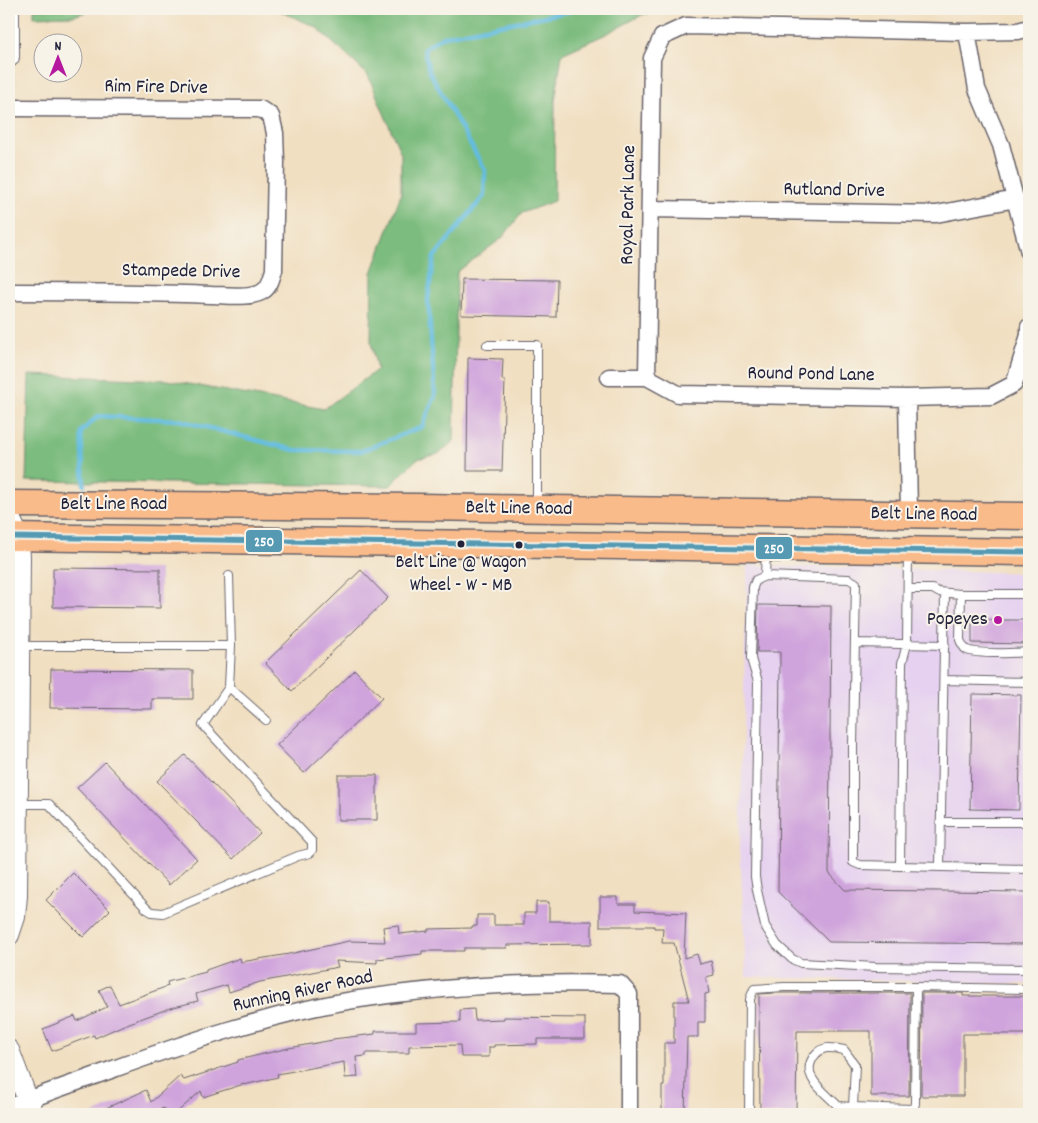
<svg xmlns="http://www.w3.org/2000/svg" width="1038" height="1123" font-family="Dekko,sans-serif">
	<rect width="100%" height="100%" fill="#f7f3e8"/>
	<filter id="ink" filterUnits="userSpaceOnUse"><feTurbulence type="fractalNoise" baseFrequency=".02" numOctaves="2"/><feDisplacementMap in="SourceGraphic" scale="10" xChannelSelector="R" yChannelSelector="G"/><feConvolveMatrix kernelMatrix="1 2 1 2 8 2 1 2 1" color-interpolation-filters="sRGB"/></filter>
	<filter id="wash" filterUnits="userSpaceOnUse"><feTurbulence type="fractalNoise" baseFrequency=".0096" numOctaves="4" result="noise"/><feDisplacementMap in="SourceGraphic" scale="20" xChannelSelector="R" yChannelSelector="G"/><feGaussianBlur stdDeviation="1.12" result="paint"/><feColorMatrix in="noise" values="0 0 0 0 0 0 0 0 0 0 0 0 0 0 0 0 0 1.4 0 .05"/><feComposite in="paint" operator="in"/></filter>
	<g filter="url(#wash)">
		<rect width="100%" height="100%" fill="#f1dfc1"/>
		<path fill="#e6d2f0" d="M 747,565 L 1029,573 L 1029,984 L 746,977 L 740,848 Z"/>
		<path fill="#7cbc7e" stroke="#4f6f5c" d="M 34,9 L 97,9 L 73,16 L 34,17 Z
			M 275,9 L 704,9 L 644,14 L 604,35 L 562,54 L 555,101 L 554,201 L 522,213 L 502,238 L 457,272 L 454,441 L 438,454 L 417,459 L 390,486 L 26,481 L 29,375 L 167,380 L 324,409 L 377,370 L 371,342 L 372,273 L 401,194 L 401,154 L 368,75 L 316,27 Z"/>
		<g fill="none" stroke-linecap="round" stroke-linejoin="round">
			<path stroke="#62bce0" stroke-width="4.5" d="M 84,485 L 81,432 L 98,416 L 179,420 L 294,450 L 361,451 L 422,427 L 435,396 L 428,299 L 434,257 L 484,196 L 485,170 L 429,71 L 424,49 L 441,37 L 571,11 L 572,9"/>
		</g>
		<g id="blocks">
			<path fill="#cfa3dc" d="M 462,279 L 557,280 L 556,317 L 461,315 Z
				M 468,358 L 503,359 L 502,380 L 505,380 L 502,471 L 467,471 Z
				M 53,568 L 160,569 L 160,608 L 53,607 Z
				M 361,570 L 388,598 L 292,691 L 265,663 Z
				M 758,605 L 831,606 L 829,873 L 845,890 L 1029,892 L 1029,944 L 829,942 L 778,892 L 780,652 L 757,652 Z
				M 972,620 L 1029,620 L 1029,644 L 972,643 Z
				M 51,669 L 193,670 L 193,699 L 152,699 L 152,709 L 50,708 Z
				M 355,670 L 382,698 L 304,773 L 277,745 Z
				M 972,694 L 1021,695 L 1019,810 L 970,809 Z
				M 185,755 L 260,833 L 233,859 L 157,781 Z
				M 105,762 L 197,859 L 169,885 L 77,788 Z
				M 338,775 L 377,775 L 377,820 L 338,820 Z
				M 73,873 L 110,910 L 83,937 L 46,900 Z
				M 600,897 L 618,897 L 618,904 L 635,904 L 635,911 L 686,913 L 684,958 L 697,954 L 700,964 L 711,961 L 714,975 L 706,977 L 709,993 L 705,994 L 705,1022 L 698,1022 L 698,1037 L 687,1037 L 685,1114 L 662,1114 L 662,1086 L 664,1086 L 664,1043 L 674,1043 L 674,1001 L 689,1001 L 674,943 L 662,943 L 663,928 L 654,928 L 654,926 L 600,926 Z
				M 536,902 L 549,902 L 549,921 L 592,921 L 592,944 L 507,945 L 507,948 L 464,948 L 464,951 L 422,951 L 422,954 L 377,959 L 377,963 L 336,961 L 338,967 L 260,982 L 229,992 L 227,985 L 196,994 L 198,1001 L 170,1008 L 124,1025 L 95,1038 L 94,1035 L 52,1051 L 43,1029 L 75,1016 L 77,1021 L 107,1007 L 99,990 L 110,985 L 119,1004 L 168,986 L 167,982 L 206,972 L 206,970 L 240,958 L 241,962 L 289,954 L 349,941 L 385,942 L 383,927 L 398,925 L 399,934 L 428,931 L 428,929 L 472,928 L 472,926 L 477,926 L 477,915 L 494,915 L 494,925 L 524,925 L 524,913 L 536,913 Z
				M 774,993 L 910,993 L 909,1096 L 871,1096 L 871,1031 L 797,1031 L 796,1114 L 760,1114 L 759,994 Z
				M 922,993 L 963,993 L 963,996 L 1029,996 L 1029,1034 L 963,1034 L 963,1096 L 921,1096 Z
				M 474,1009 L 475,1020 L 504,1019 L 504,1017 L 585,1018 L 585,1039 L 537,1039 L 537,1044 L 494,1045 L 494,1047 L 489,1047 L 489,1057 L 461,1057 L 460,1045 L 409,1046 L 409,1053 L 366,1053 L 366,1056 L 356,1057 L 358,1077 L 345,1078 L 344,1062 L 277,1074 L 278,1077 L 244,1085 L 244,1084 L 203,1097 L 201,1091 L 175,1114 L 170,1114 L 164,1108 L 156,1111 L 157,1114 L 93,1114 L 146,1090 L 151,1102 L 180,1076 L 184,1080 L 238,1062 L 238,1060 L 289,1048 L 333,1040 L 333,1039 L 375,1034 L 375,1031 L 416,1031 L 416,1023 L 460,1022 L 460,1010 Z"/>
		</g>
	</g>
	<g filter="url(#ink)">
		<use href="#blocks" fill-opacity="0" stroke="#6a646a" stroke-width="1"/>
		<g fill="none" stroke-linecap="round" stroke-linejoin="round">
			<g stroke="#6a646a" stroke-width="10">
				<path id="service" d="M 487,345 L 537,345 L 537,505
					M 766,551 L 765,576 L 756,580 L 753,587 L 751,658 C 753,667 756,674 758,682 L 755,877 L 757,890 L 765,926 L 777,945 L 792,959 L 801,963 L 876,967 L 1029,969
					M 765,576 L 849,579 L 856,583 L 853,746 L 853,862 L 860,865 L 1029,869
					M 908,589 L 933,589 L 938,592 L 961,594
					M 1029,594 L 961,594 L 960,640 C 962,644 963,648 967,650 C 976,654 1020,654 1029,651
					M 856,643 L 945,645
					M 21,646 L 231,646 L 229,576
					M 944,680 L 1029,682
					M 229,687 L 266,720
					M 18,804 L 49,804 L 147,909 L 152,912 L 163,913 L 298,856 L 310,853 L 312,850 L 312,842 L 203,725 L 229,687 L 231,646
					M 941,822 L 1029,822
					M 900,866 L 902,663 L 907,644 L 908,553
					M 940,867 L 945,593
					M 916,987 L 1029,989
					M 749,1114 L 750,999 L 754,989 L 784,987 L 916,987 L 915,1104 L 913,1109 L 853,1107 L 838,1106 C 825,1092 798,1076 815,1055 C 823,1045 833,1048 844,1050 L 855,1065 L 853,1107 L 853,1114"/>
			</g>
			<g stroke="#6a646a" stroke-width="19">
				<path id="minor" d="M 967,32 L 977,89 L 1001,145 L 1029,252
					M 9,108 L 260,109 L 271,116 L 275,133 L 276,162 L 274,270 C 272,276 270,286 264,290 C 254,299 224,295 212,295 C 144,292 76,292 9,292
					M 651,209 L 936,214 L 1016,199
					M 609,377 L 647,377 L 678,394 L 907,398 L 991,396 L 1014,384 L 1029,335 L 1029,327
					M 647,377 L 652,58 L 662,37 L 686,26 L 967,32 L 1018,31 L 1029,28
					M 907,398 L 909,514
					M 9,1108 C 41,1094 75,1083 108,1071 C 190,1041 273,1013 359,999 C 445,986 533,981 620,984 L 629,994 L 629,1114"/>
			</g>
			<g stroke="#6a646a" stroke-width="22">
				<path id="tertiary" d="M 9,57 L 9,9
					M 9,516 L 19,537 L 20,558 L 17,896 L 15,917 L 9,935
					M 9,1050 L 33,1114"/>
			</g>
			<g stroke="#6a646a" stroke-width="29">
				<path id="primary" d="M 9,504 L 419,507 L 1029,516
					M 9,537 L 1029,552"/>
			</g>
			<use href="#service" stroke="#fff" stroke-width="8"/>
			<use href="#minor" stroke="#fff" stroke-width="16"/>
			<use href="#tertiary" stroke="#fff" stroke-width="20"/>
			<use href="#primary" stroke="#fabb8b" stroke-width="26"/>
			<g stroke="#f7f3e8" stroke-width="9">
				<path id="bus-1" d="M 9,537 L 1029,552"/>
			</g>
			<use href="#bus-1" stroke="#5599b3" stroke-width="5"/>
		</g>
	</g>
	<g fill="#22223b" stroke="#f7f3e8" stroke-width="2">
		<circle cx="461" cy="544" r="4.5"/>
		<circle cx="519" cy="545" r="4.5"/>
	</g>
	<circle fill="#b5179e" stroke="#f7f3e8" stroke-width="2" cx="998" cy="620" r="5"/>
	<g text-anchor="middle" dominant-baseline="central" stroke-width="4" stroke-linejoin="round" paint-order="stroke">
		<g font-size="19" fill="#22223b" stroke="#f7f3e8">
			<text x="461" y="563">Belt Line @ Wagon<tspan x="461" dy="23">Wheel - W - MB</tspan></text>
		</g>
		<g font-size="20" fill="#22223b" stroke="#f7f3e8">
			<text transform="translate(156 88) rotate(1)">Rim Fire Drive</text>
			<text transform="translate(834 191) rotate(1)">Rutland Drive</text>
			<text transform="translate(629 205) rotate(-89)">Royal Park Lane</text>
			<text transform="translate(181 272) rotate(1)">Stampede Drive</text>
			<text transform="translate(811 375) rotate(1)">Round Pond Lane</text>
			<text x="114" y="505">Belt Line Road</text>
			<text transform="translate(519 509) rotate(1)">Belt Line Road</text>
			<text transform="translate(924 515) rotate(1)">Belt Line Road</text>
			<text transform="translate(303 992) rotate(-12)">Running River Road</text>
		</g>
		<g font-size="20" fill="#22223b" stroke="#f7f3e8" text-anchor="end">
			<text x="988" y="620">Popeyes</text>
		</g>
	</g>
	<g stroke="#f7f3e8" stroke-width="2">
		<rect x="245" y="529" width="38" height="24" rx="5" fill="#5599b3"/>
		<rect x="755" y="536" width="38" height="24" rx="5" fill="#5599b3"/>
	</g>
	<g font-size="14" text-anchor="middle" font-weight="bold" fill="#fff">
		<text x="264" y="546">250</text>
		<text x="774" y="553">250</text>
	</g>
	<rect width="1038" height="1123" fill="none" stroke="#f7f3e8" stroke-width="30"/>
	<g transform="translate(58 58)"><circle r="24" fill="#f7f3e8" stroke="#a29fa3"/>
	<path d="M0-4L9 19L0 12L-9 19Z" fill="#b5179e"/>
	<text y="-8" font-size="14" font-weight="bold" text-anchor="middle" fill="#22223b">N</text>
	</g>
</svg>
